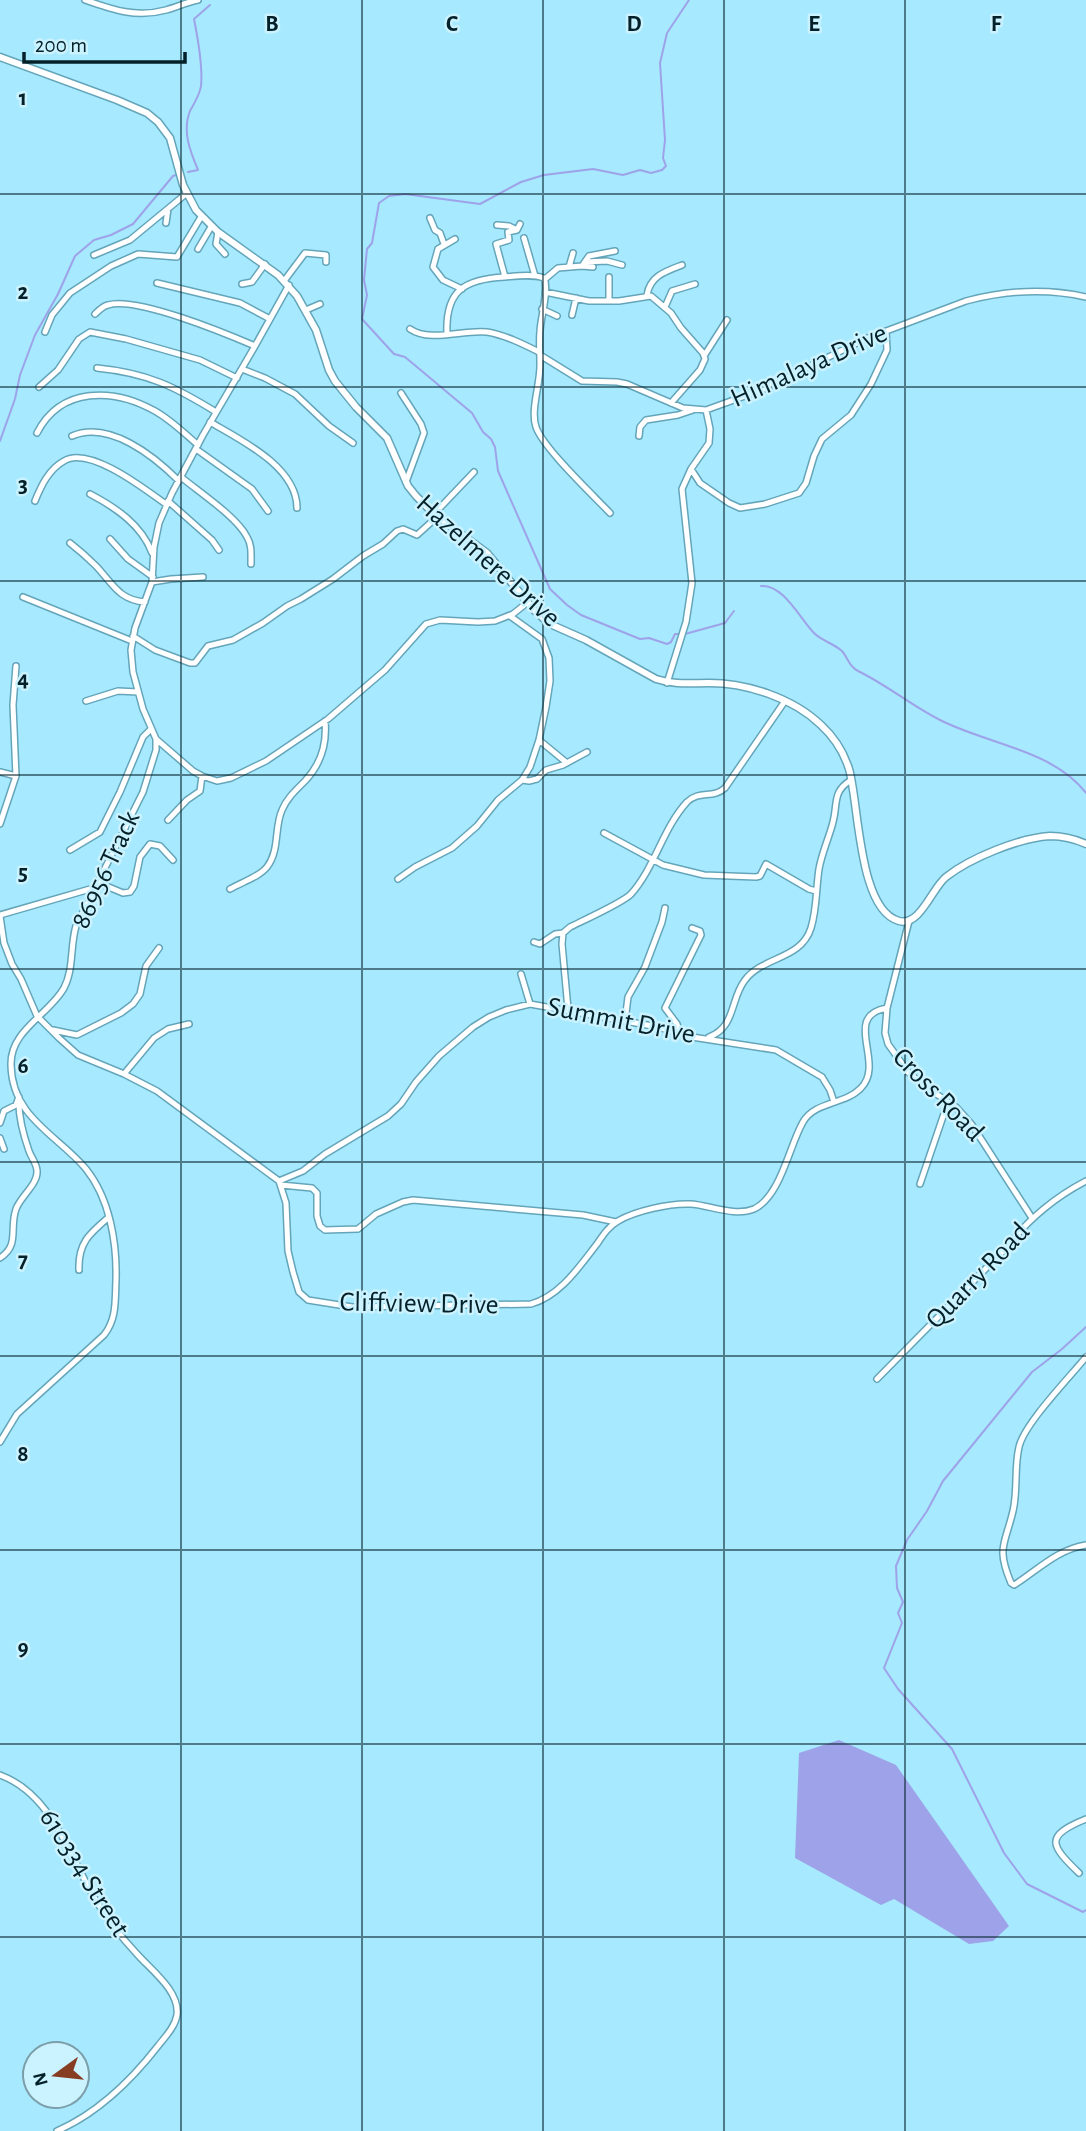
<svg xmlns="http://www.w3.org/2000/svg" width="1086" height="2131" font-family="'Alegreya Sans',sans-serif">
	<rect width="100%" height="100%" fill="#a7e9ff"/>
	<path fill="#9ea3e9" d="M 839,1740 L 896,1765 L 1009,1926 L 993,1941 L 969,1944 L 894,1899 L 881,1905 L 795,1858 L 799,1753 Z"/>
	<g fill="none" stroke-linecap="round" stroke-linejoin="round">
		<path stroke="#9ea3e9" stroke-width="2" d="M 188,172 L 198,170 C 190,151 182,131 190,111 C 194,104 200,94 201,86 C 203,65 198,39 194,19 L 210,5
			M 0,441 L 15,399 L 20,375 L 35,335 L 58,294 L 75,256 L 94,240 L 111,235 L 133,224 L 173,176 L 176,175
			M 761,586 C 784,584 801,621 815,634 C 823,641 834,644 842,651 C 848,658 849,667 858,671 C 887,685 912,706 940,720 C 987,744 1053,750 1086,793
			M 680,634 L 675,634 L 671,642 L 667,644 L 649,638 L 640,639 L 581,615 L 567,605 L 550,589 L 498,471 L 495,447 L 491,439 L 483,432 L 472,413 L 405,357 L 394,354 L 362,319 L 367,295 L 364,280 L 367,249 L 372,243 L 379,203 L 389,196 L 405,194 L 480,204 L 521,182 L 544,175 L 593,169 L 623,175 L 640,170 L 651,173 L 662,170 L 666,166 L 663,158 L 665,140 L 660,63 L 667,33 L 689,0
			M 685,634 L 725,623 L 734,611
			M 1086,1327 L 1062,1349 L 1032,1372 L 943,1481 L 927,1511 L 907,1540 L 896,1566 L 897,1588 L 903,1602 L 898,1613 L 902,1623 L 884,1668 L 898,1689 L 952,1749 L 1004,1853 L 1027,1884 L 1083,1912 L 1086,1910"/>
		<g stroke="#64a5b9" stroke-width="8">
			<path id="minor" d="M 85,0 C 113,10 137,18 166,10 C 177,7 187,2 198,0
				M 430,218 L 435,230 L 440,233 L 444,244
				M 166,223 L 168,209
				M 497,225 L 509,226 L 517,230
				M 218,232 L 216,244 L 225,254
				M 524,238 L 535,276
				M 455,239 L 438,249 L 433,267 L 443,280 L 462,289
				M 198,249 L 211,227
				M 94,255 L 130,240 L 187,193
				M 586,262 L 607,261 L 622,265
				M 582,266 L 593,267
				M 569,267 L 573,253
				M 505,277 L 496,244 L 509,240 L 508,232 L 517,230 L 520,224
				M 545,279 L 558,268 L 582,266 L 589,256 L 615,251
				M 284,281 L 305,253 L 326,255 L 326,262
				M 157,283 L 240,303 L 270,319
				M 242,284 L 252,282 L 265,264
				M 545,292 L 589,301 L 619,301 L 651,296 L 671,313 L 681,328 L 703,353 L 705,359 L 700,370 L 671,403
				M 647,295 C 650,276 666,271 682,265
				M 609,301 L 609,277
				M 665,307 L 672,291 L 695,284
				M 542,309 L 557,316
				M 306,310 L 320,304
				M 95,314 C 99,310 103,306 108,305 C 136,296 227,334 255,346
				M 572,315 L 576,298
				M 410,329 C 430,343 464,329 487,332 C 505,335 523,344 539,352
				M 45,332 L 52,315 L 70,293 L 111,266 L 138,254 L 177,257 L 201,217
				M 447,334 C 445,290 465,279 505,277 C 518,276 532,274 544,278 C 549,290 541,316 540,331 C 539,342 540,352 540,363 C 541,382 530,410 536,427 C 543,448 594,496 610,513
				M 540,355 L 582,381 L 617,382 L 627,384 L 683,408 L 706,410 L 764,389 L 865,339 L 966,301 C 1004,291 1047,288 1086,297
				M 704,356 L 727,320
				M 97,368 C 147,373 174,386 216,412
				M 242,369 L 265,378 L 295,394 L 329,426 L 353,443
				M 39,387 L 58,370 L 79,339 L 90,332 L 126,339 L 200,360 L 237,378
				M 401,393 L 421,424 L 424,433 L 406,482
				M 210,422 C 241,440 297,467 297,508
				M 37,433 C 61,386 114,388 155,411 C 171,420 184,433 198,445
				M 72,436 C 109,420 154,456 179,481
				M 639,436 L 640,427 L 646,420 L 678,415 L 693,410
				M 196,449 L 252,489 L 268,511
				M 691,469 L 700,483 L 729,503 L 740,508 L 765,504 L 799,493 L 806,483 L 814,456 L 822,439 L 851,415 L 871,384 L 887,350 L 886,331
				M 181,477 C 199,492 237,517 247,537 C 252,545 251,554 251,564
				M 90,494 C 115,507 142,525 152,553
				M 35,501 C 41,486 49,469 64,461 C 89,445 146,490 167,505
				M 168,501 L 212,540 L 219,550
				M 434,514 L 474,472
				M 110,539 L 128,559 L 153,577
				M 70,543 C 79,550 88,558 96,566 C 113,584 119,600 145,602
				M 152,582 L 171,579 L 203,577
				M 23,597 L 132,641
				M 133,636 L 155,650 L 190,663 L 195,663 L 208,646 L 233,640 L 263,623 L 287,606 L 301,599 L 333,579 L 363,556 L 383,544 L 397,531 L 403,529 L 417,535 L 438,516
				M 667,683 L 686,622 L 692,583 L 682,489 L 691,469 L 709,443 L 710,429 L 706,410
				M 86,701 L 118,691 L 138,692
				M 156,739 L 193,771 L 202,776 L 217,781 L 231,778 L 266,761 L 328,719 L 385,670 L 426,624 L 440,620 L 478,622 L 495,621 L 513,614 L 528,602
				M 539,740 L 567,763
				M 0,772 L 16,776
				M 522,780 L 529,781 L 537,779 L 546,770 L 563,765 L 587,752
				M 168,820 L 187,800 L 200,791 L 202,776
				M 0,824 L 16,776 L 13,705 L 16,666
				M 604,833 L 663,865 L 704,875 L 756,877 L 760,876 L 766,864 L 809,889 L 816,891
				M 70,850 L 100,832 L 120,792 L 143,737 L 151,729
				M 398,879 L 415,867 L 452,848 L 477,826 L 498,800 L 522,780 L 530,767 L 539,740 L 546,707 L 550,681 L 549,658 L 542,639 L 510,616
				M 99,883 L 123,893 L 130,892 L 134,886 L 140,857 L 150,844 L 160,846 L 173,860
				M 230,889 C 242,882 259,877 267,867 C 280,850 274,828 282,810 C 287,798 296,790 305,781 C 321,764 327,743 325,721
				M 0,915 L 97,887
				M 0,916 L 4,943 L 12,964 L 21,979 L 37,1016 L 59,1038 L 78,1055 L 124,1074 L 157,1091 L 279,1181 L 286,1203 L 288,1251 L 293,1272 L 299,1292 L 308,1300 L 352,1307 L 531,1304 C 560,1296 579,1267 597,1244 C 603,1235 609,1226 618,1221 C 635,1211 670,1203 690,1204 C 710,1205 734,1217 754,1209 C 781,1196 789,1146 803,1122 C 815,1101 845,1105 861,1088 C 886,1063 841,1016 887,1008
				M 909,921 L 887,1008 L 885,1033 L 888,1044 L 908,1072 L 924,1086 L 956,1107 L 972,1125 L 1032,1218
				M 534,942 L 540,944 L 555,934 L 563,933
				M 521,974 L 530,1004
				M 568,1009 L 562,944 L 563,933 L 570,927 C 582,921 624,902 631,894 C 655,867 663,828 687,802 C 699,790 713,799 725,788 L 785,701
				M 625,1021 L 628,997 L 645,967 L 662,922 L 665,908
				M 53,1030 L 77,1035 L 121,1013 L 133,1004 L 140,994 L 146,966 L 159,948
				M 680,1034 L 677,1024 L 665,1008 L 701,935 L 700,931 L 692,928
				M 709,1037 C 736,1027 730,999 745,980 C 763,956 801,960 811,928 C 817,909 816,888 819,869 C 822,852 829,838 833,822 C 838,803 832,792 851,780
				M 124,1074 L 154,1038 L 168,1029 L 189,1024
				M 0,1123 L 4,1111 L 16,1105 L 19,1097 C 18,1114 23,1134 29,1151 C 31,1157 37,1164 37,1171 C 38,1184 21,1196 16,1209 C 9,1229 20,1245 0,1258
				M 0,1138 L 4,1149
				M 279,1181 L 303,1171 L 325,1154 L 388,1116 L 401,1104 L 416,1082 L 439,1056 L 473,1027 L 489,1017 L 506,1010 L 530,1004 L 658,1027 L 692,1037 L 776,1050 L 822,1077 L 830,1090 L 834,1102
				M 920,1184 L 948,1102
				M 281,1185 L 312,1188 L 317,1193 L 317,1216 L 320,1226 L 325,1230 L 358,1229 L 376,1214 L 403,1202 L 413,1200 L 583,1215 L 616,1222
				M 79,1270 C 78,1243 89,1234 109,1217
				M 1086,1357 C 1069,1378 1024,1424 1019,1447 C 1014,1468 1018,1490 1013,1511 C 1005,1545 996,1547 1011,1583 L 1014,1585 C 1038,1570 1056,1550 1086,1545
				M 877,1379 L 1009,1245 C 1028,1219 1057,1196 1086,1181
				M 0,1442 L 17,1414 L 104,1335 C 117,1319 115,1300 116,1280 C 117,1243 110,1199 86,1169 C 58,1135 12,1118 11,1065 C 10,1030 49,1015 64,988 C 74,969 70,946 76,926 L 143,792 L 156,750 L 156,739 L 143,709 L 133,672 L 131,650 L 135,628 L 152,582 L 154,547 L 159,523 L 172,493 L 203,435 L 255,346 L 289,285
				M 0,1775 C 52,1794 69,1855 95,1899 C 107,1919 121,1937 137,1954 C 151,1970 180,1991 177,2015 C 175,2027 165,2037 158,2046 C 130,2082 98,2113 57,2131
				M 1079,1873 C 1050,1845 1044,1836 1086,1819"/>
		</g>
		<g stroke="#64a5b9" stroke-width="9">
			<path id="tertiary" d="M 0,57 L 117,100 L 147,113 L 158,122 L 170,138 L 183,185 L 196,210 L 218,232 L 278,275 L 297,296 L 316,330 L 329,370 L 335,381 L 356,407 L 387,438 L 408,486 L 416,496 L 434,514 L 487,553 L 534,610 L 550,624 L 586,640 L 656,679 C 675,685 690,683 709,683 C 747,683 793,698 821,725 C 834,737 844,753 849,769 C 859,803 858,910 899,921 C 920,927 932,888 946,877 C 970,858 1019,838 1050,836 C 1062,836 1075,839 1086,844"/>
		</g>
		<use href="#minor" stroke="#fff" stroke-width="5"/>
		<use href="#tertiary" stroke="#fff" stroke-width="6"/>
	</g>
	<path fill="none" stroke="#042028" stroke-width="2" stroke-opacity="0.55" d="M 181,0 L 181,2131M 362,0 L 362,2131M 543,0 L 543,2131M 724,0 L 724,2131M 905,0 L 905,2131M 0,194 L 1086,194M 0,387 L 1086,387M 0,581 L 1086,581M 0,775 L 1086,775M 0,969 L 1086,969M 0,1162 L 1086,1162M 0,1356 L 1086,1356M 0,1550 L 1086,1550M 0,1744 L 1086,1744M 0,1937 L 1086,1937"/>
	<g text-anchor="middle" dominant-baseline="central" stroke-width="5" stroke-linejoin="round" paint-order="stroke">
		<g font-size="28" fill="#042028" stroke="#cbf2ff">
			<text transform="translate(809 366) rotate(-24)">Himalaya Drive</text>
			<text transform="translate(488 561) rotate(42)">Hazelmere Drive</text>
			<text transform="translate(106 870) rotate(-65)">86956 Track</text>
			<text transform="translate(621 1021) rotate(11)">Summit Drive</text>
			<text transform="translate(938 1095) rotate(46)">Cross Road</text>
			<text transform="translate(978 1276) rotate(-46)">Quarry Road</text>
			<text transform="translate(419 1304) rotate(1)">Cliffview Drive</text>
			<text transform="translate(84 1873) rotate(58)">610334 Street</text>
		</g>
	</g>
	<g font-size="23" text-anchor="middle" font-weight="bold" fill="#042028" stroke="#cbf2ff" stroke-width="5" stroke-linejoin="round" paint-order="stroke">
		<text x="272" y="31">B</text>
		<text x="452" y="31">C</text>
		<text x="634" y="31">D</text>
		<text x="814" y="31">E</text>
		<text x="996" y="31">F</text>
		<text x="23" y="105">1</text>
		<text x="23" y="299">2</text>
		<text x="23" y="492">3</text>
		<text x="23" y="686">4</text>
		<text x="23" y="880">5</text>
		<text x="23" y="1073">6</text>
		<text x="23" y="1267">7</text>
		<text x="23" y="1461">8</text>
		<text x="23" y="1655">9</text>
	</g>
	<g transform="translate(56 2075) rotate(255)"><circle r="33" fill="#cbf2ff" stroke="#7b9ea9" stroke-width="2"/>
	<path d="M0-5L12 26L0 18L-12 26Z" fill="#863d22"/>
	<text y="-10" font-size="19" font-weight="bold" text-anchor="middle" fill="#042028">N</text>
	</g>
	<path d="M24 52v10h161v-10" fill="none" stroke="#042028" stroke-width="3.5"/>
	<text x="35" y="52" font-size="21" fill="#042028" stroke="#cbf2ff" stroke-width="5" paint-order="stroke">200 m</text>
</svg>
